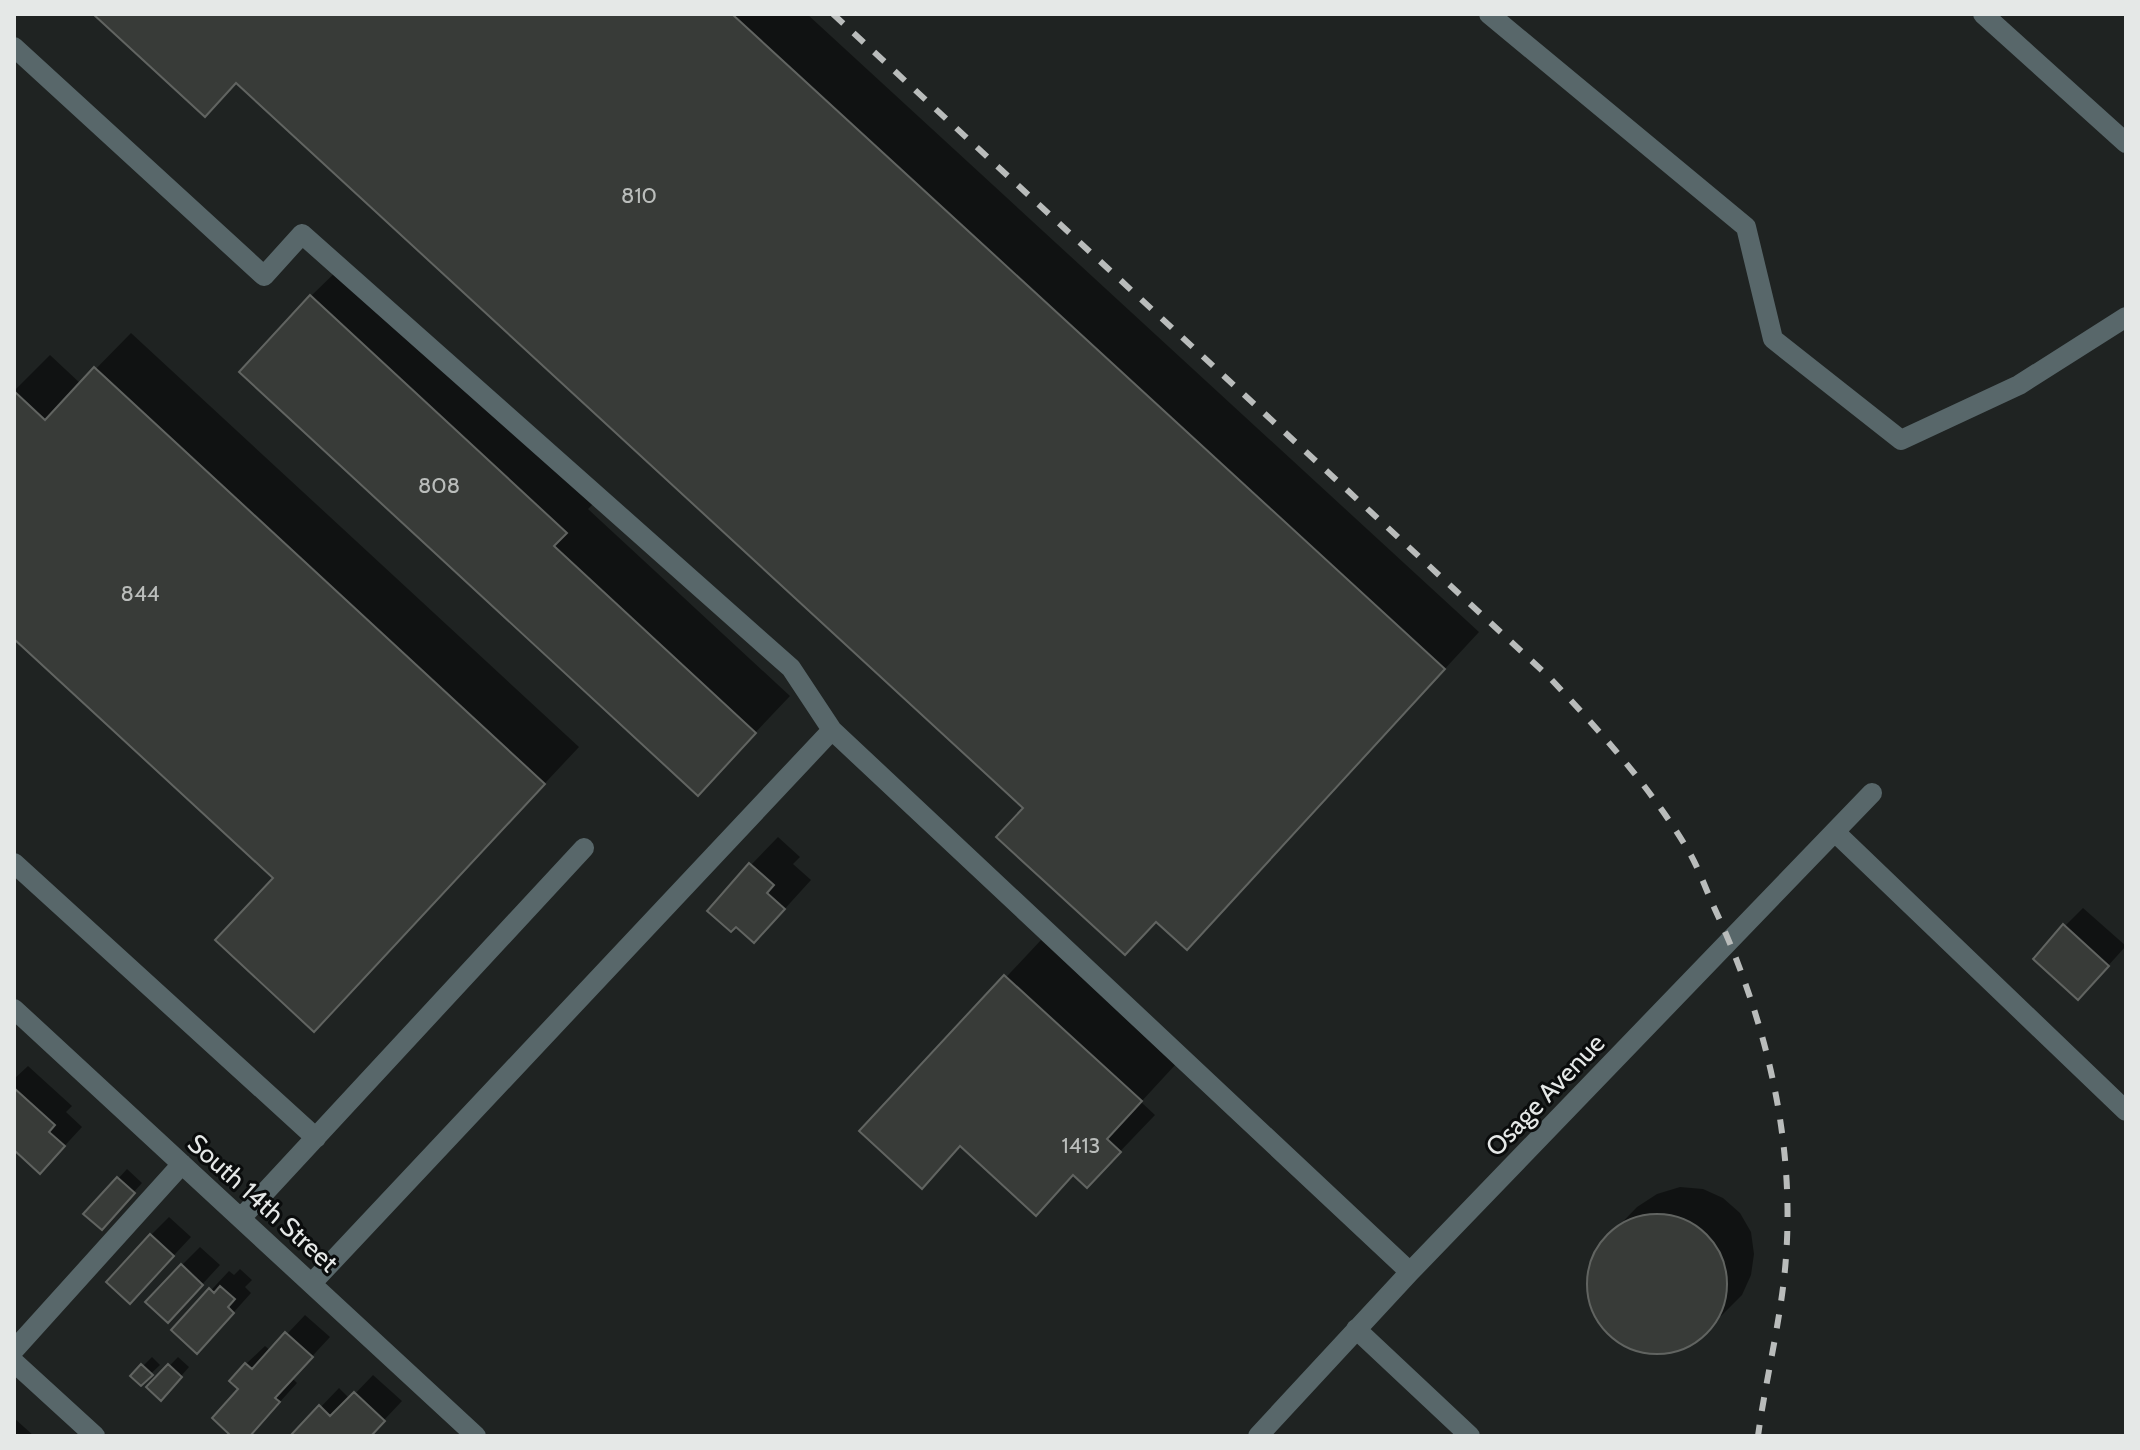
<svg xmlns="http://www.w3.org/2000/svg" width="2140" height="1450" font-family="Cabin,sans-serif">
	<rect width="100%" height="100%" fill="#1f2322"/>
	<path fill="#0007" d="M 96,14 L 807,14 L 1479,632 L 1187,947 L 1026,808 L 237,82 L 205,114 Z
		M 347,261 L 601,496 L 588,509 L 790,696 L 698,793 L 311,296 Z
		M 131,333 L 579,747 L 314,1029 L 276,878 L 14,637 L 14,391 L 50,355 L 81,384 Z
		M 778,837 L 800,857 L 793,864 L 811,880 L 781,913 L 736,924 L 751,865 Z
		M 2083,908 L 2126,946 L 2096,979 L 2065,926 Z
		M 1041,940 L 1176,1064 L 1141,1102 L 1155,1115 L 1087,1186 L 1074,1174 L 1036,1213 L 962,1145 L 922,1186 L 862,1131 Z
		M 28,1066 L 72,1106 L 66,1112 L 82,1127 L 58,1153 L 14,1148 L 14,1079 Z
		M 127,1169 L 142,1183 L 110,1218 L 86,1214 Z
		M 1680,1187 L 1703,1189 L 1723,1198 L 1740,1213 L 1751,1232 L 1754,1254 L 1751,1275 L 1742,1295 L 1698,1339 L 1678,1350 L 1656,1353 L 1634,1349 L 1615,1338 L 1600,1322 L 1591,1302 L 1589,1279 L 1595,1256 L 1609,1236 L 1637,1207 L 1657,1194 Z
		M 169,1217 L 191,1237 L 148,1283 L 151,1235 Z
		M 200,1247 L 220,1265 L 186,1302 L 182,1265 Z
		M 240,1269 L 252,1280 L 245,1287 L 251,1293 L 215,1333 L 174,1330 L 229,1271 L 234,1275 Z
		M 305,1315 L 330,1337 L 292,1378 L 297,1383 L 260,1424 L 248,1436 L 234,1436 L 246,1364 L 265,1346 L 271,1351 Z
		M 152,1357 L 160,1365 L 141,1383 L 133,1376 Z
		M 178,1357 L 189,1367 L 169,1390 L 149,1387 Z
		M 373,1375 L 402,1401 L 369,1436 L 293,1436 L 339,1388 L 350,1399 Z
		M 14,1418 L 34,1436 L 14,1436 Z"/>
	<path fill="#383b38" stroke="#616461" stroke-width="2" d="M 93,14 L 732,14 L 1445,669 L 1187,950 L 1156,922 L 1125,955 L 996,837 L 1023,808 L 236,83 L 205,117 Z
		M 310,295 L 567,533 L 554,546 L 756,733 L 698,796 L 239,372 Z
		M 94,367 L 545,784 L 314,1032 L 215,940 L 273,878 L 14,639 L 14,391 L 45,420 Z
		M 749,863 L 774,885 L 767,893 L 785,909 L 754,943 L 736,927 L 731,932 L 707,911 Z
		M 2063,924 L 2109,966 L 2078,1000 L 2033,959 Z
		M 1004,975 L 1142,1101 L 1107,1139 L 1121,1152 L 1087,1188 L 1073,1175 L 1036,1216 L 960,1146 L 922,1189 L 859,1131 Z
		M 14,1088 L 55,1125 L 49,1132 L 65,1146 L 40,1174 L 14,1150 Z
		M 117,1177 L 135,1193 L 102,1230 L 83,1214 Z
		M1587 1284a70 70 0 1 1 140 0a70 70 0 1 1-140 0Z
		M 150,1234 L 174,1256 L 130,1304 L 106,1282 Z
		M 181,1264 L 203,1285 L 168,1323 L 145,1302 Z
		M 220,1286 L 235,1299 L 228,1307 L 234,1313 L 197,1354 L 171,1330 L 209,1288 L 214,1293 Z
		M 285,1332 L 313,1357 L 275,1398 L 280,1402 L 250,1436 L 231,1436 L 212,1418 L 238,1389 L 229,1381 L 245,1363 L 252,1369 Z
		M 141,1364 L 153,1375 L 141,1386 L 130,1376 Z
		M 168,1364 L 182,1377 L 161,1401 L 146,1387 Z
		M 354,1392 L 385,1421 L 371,1436 L 290,1436 L 319,1405 L 330,1416 Z"/>
	<g fill="none" stroke-linecap="round" stroke-linejoin="round">
		<path stroke="#58676a" stroke-width="20" d="M 1489,14 L 1746,227 L 1773,339 L 1901,440 L 2019,385 L 2126,317
			M 1983,14 L 2126,143
			M 14,47 L 264,276 L 302,234 L 791,668 L 832,730 L 1410,1272
			M 1835,832 L 2126,1111
			M 14,863 L 316,1138
			M 14,1009 L 476,1436
			M 241,1218 L 584,848
			M 312,1283 L 832,730
			M 1356,1329 L 1470,1436
			M 14,1350 L 182,1164
			M 14,1362 L 95,1436
			M 1258,1436 L 1410,1272 L 1872,793"/>
		<path stroke="#b9bcbb" stroke-width="6" stroke-dasharray="14 14" stroke-linecap="butt" d="M 833,14 L 1548,676 C 1599,730 1649,785 1688,850 C 1698,867 1705,887 1713,905 C 1764,1014 1795,1135 1786,1257 C 1782,1316 1766,1377 1758,1436"/>
	</g>
	<g text-anchor="middle" dominant-baseline="central" stroke-width="6" stroke-linejoin="round" paint-order="stroke">
		<g font-size="22" fill="#babdbb">
			<text x="639" y="195">810</text>
			<text x="439" y="485">808</text>
			<text x="140" y="593">844</text>
			<text x="1081" y="1145">1413</text>
		</g>
		<g font-size="26" fill="#e5e8e7" stroke="#0a0c0c">
			<text transform="translate(1545 1095) rotate(-46)">Osage Avenue</text>
			<text transform="translate(263 1203) rotate(42)">South 14th Street</text>
		</g>
	</g>
	<rect width="2140" height="1450" fill="none" stroke="#e5e8e7" stroke-width="32"/>
</svg>
